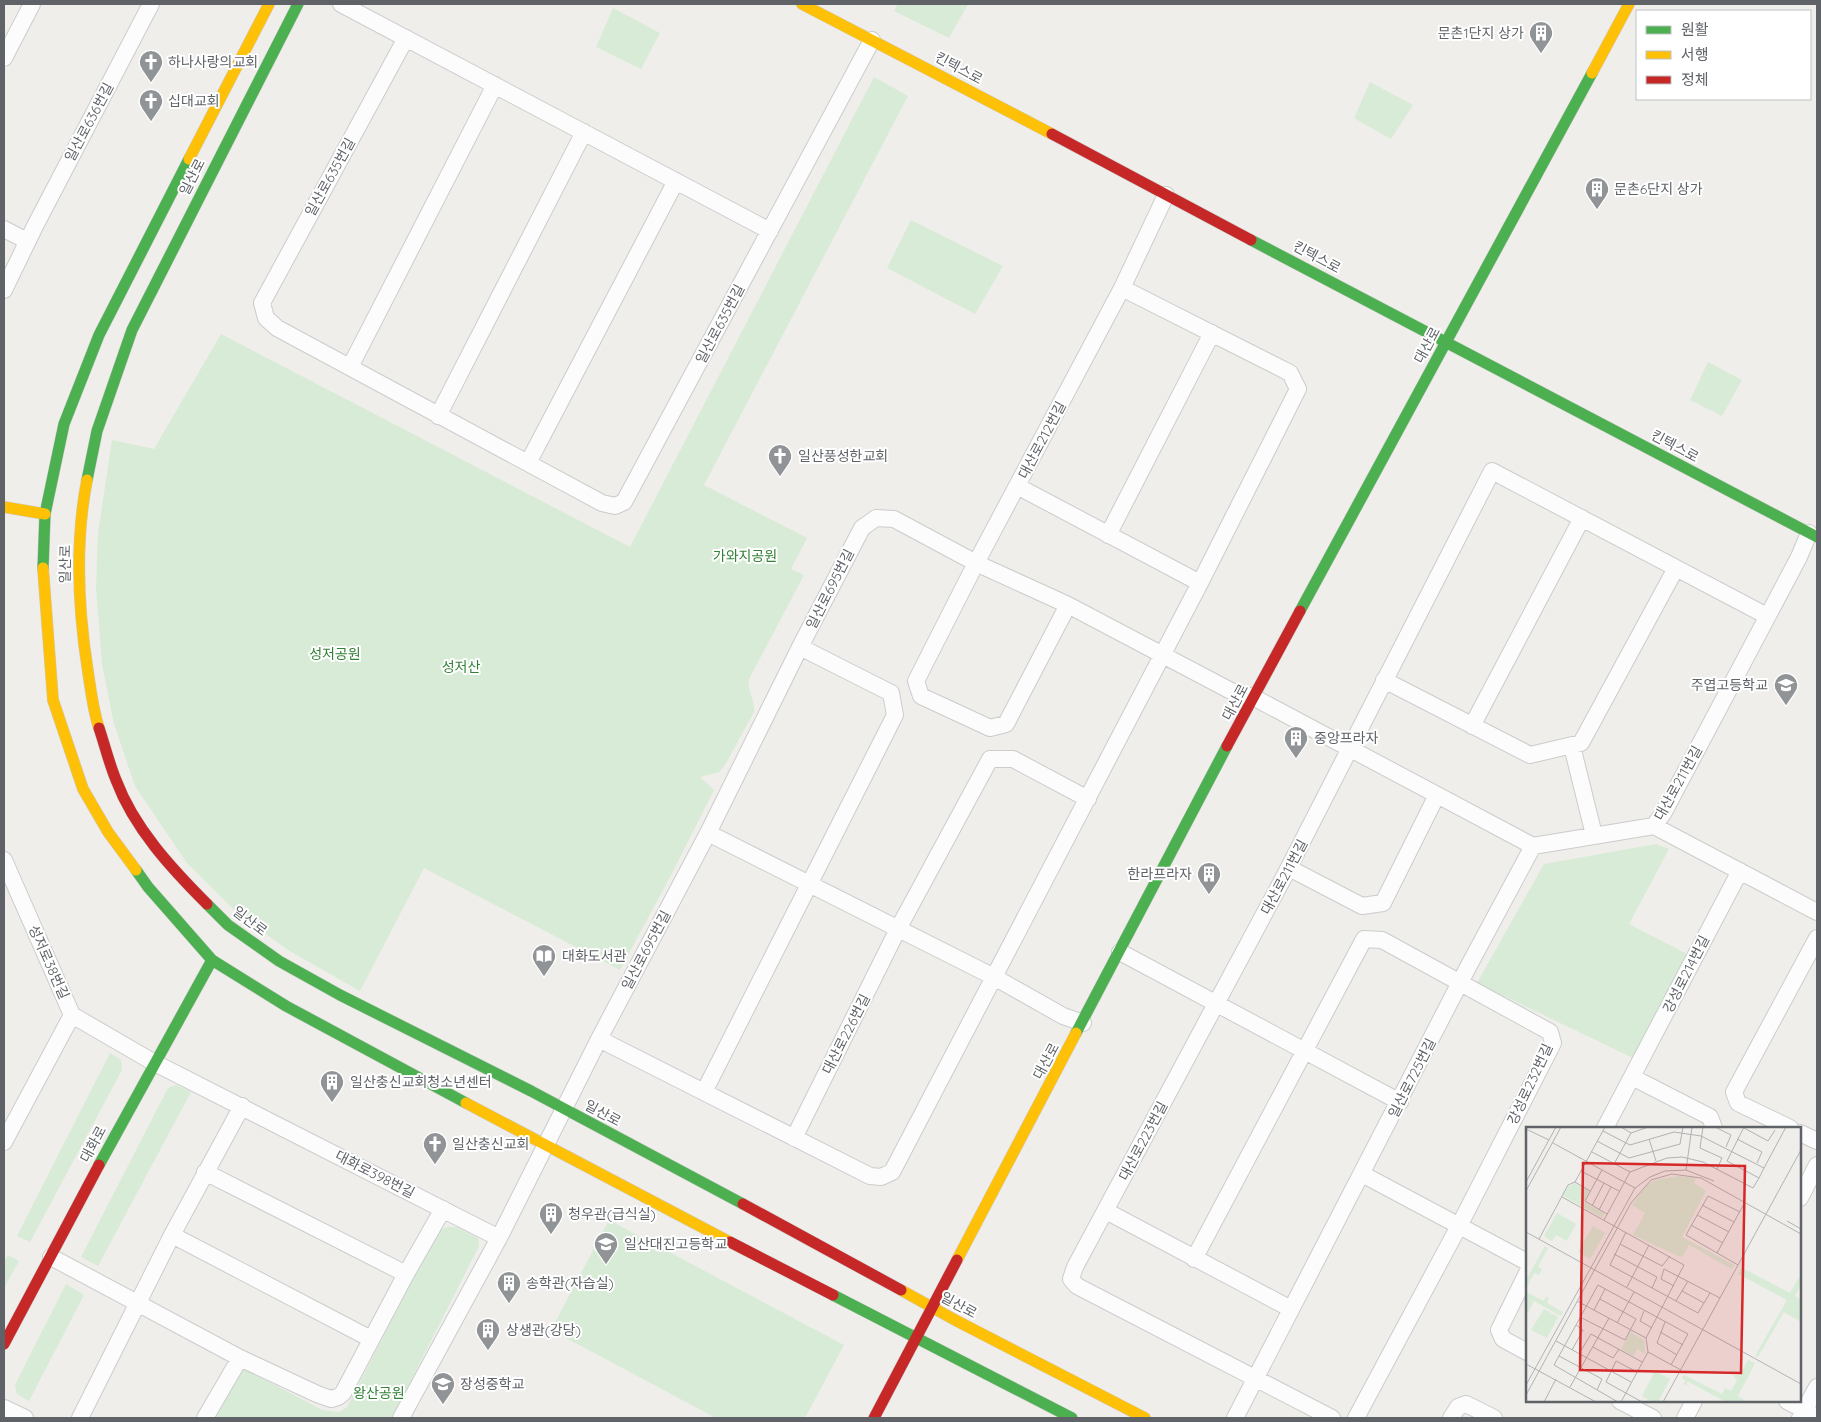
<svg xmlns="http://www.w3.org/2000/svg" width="1821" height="1422" font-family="Quicksand,'Noto Sans KR',sans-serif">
	<rect width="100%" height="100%" fill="#efeeea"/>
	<path fill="#d8ebd6" d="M 898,4 L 968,4 L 949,38 L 894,11 Z
		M 613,8 L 660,33 L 641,69 L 596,47 Z
		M 874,77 L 908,96 L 704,485 L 807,538 L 791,569 L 804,575 L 749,679 C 747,690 755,700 754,712 L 725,765 L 719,772 L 700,777 L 714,790 L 671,875 L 620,970 L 424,868 L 360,991 L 288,950 L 236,912 L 187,863 L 135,786 L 114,724 L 102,664 L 96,588 L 98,533 L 112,440 L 154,449 L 221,334 L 630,547 Z
		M 1370,82 L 1413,105 L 1391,139 L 1354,118 Z
		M 911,220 L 1003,266 L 975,314 L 887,268 Z
		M 1708,362 L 1742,380 L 1722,416 L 1690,400 Z
		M 1656,844 L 1669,849 L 1629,924 L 1687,954 L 1633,1058 L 1477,983 L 1544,864 Z
		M 110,1053 L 121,1060 L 122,1070 L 30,1242 L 17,1236 Z
		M 176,1085 L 191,1092 L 98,1266 L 81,1257 L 168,1088 Z
		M 609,1220 L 844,1345 L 805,1418 L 716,1418 L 551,1330 Z
		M 448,1227 L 457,1227 L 478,1238 L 479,1246 L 392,1418 L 215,1418 L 243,1368 L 322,1410 L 339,1412 L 347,1407 L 437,1233 L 442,1229 Z
		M 8,1255 L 19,1261 L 4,1288 L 4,1262 Z
		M 66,1284 L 84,1295 L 29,1401 L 17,1394 L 15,1385 Z"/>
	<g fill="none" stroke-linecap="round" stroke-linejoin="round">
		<g stroke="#cbcccc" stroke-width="18">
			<path id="street" d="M 341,4 L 770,231
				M 406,38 L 262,303 L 266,318 L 277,328 L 602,503 L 615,506 L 624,502 L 872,40
				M 4,58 L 32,4
				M 4,229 L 27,241
				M 4,290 L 35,226 L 151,4
				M 350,367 L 495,85
				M 438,416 L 584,132
				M 528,463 L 676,181
				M 1017,486 L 1200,583
				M 1108,535 L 1212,333
				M 1068,605 L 1006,724 L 990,728 L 921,696 L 916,681 L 976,563 L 1122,288 L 1166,195
				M 1384,680 L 1530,755 L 1581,743 L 1676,568
				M 1472,726 L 1582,518
				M 1572,746 L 1594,835
				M 1654,826 L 1817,912
				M 708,833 L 994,977 L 1063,1016 L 1083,1023
				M 4,860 L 72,1015 L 4,1142
				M 1289,868 L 1362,906 L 1383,903 L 1437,795
				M 1120,952 L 1400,1102
				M 72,1015 L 153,1062 L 499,1238
				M 599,1039 L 870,1176 L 881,1177 L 892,1172 L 1200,583 L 1298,389 L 1290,373 L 1122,288
				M 1632,1077 L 1710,1117 L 1714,1128
				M 704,1092 L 895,715 L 891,693 L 800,647
				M 1605,1128 L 1740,871
				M 1790,1128 L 1738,1103 L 1734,1092 L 1817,938
				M 1800,1133 L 1817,1141
				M 794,1138 L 898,929 L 990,759 L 1013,759 L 1088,799
				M 205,1172 L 406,1274
				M 1362,1174 L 1527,1262
				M 1800,1198 L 1817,1165
				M 1106,1211 L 1291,1309
				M 172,1235 L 371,1339
				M 51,1257 L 240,1358 L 317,1394 L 331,1399 L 338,1397 L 343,1393 L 406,1274 L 443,1209
				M 1194,1259 L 1364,939 L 1382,940 L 1550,1032 L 1553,1043 L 1459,1226 L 1356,1418
				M 1527,1273 L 1499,1330 L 1503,1339 L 1527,1352
				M 1620,1401 L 1653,1418
				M 1787,1401 L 1817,1417
				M 4,1408 L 25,1418
				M 80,1418 L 172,1235 L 242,1106
				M 205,1418 L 240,1358
				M 401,1418 L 499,1238 L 599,1039 L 708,833 L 800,647 L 862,528 L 876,518 L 894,519 L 976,563 L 1068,605 L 1231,691 L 1253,697 L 1533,846 L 1654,826 L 1664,812 L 1799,557 L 1809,533
				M 1235,1418 L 1467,969 L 1533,846
				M 1332,1418 L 1077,1286 L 1071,1279 L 1075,1267 L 1285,875 L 1492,471 L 1767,616
				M 1451,1418 L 1458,1407 L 1466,1404 L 1494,1418
				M 1685,1418 L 1694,1401
				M 1800,1418 L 1817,1387"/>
		</g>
		<g stroke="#cacacb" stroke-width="12">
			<path id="fast" d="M 1251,240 L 1817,537
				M 87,480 L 97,431 L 132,330 L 298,4
				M 43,568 L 45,514 L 64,424 L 99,335 L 189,159
				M 1300,611 L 1592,73
				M 136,870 L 148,887 L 212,960 L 286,1006 L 466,1103
				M 207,904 L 228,925 L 279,961 L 340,995 L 531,1091 L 743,1204
				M 1076,1033 L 1227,746
				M 99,1165 L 212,960
				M 833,1295 L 1072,1418"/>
		</g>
		<g stroke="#cacacb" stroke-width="12">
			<path id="slow" d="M 802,4 L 1052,134
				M 1592,73 L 1629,4
				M 189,159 L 269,4
				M 87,480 C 75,542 78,609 88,672 C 91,691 93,710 99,728
				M 4,507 L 45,514
				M 43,568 L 53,700 L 83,789 L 108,832 L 136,870
				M 466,1103 L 730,1242
				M 957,1260 L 1076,1033
				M 901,1290 L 955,1320 L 1145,1418"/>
		</g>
		<g stroke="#cacacb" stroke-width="12">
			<path id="jam" d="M 1052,134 L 1251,240
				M 99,728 C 105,746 109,763 116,780 C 134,828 171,868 207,904
				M 1227,746 L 1300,611
				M 743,1204 L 901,1290
				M 730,1242 L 833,1295
				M 4,1344 L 99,1165
				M 874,1418 L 957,1260"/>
		</g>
		<use href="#street" stroke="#fdfcfc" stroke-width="16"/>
		<use href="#fast" stroke="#4caf50" stroke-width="11"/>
		<use href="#slow" stroke="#ffc107" stroke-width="11"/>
		<use href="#jam" stroke="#c62828" stroke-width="11"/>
	</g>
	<defs>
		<g id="building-pin" transform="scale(1.25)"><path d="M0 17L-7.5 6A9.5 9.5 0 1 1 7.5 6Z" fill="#919496" stroke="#fff"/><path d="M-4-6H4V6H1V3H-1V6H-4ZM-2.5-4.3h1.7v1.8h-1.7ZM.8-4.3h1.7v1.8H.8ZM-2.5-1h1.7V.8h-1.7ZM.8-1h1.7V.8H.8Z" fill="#fff"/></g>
		<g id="church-pin" transform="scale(1.25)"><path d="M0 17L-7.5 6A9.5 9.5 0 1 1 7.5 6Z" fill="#919496" stroke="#fff"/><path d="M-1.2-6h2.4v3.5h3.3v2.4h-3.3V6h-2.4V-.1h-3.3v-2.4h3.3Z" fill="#fff"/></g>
		<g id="school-pin" transform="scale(1.25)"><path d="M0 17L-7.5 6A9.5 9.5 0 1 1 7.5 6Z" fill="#919496" stroke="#fff"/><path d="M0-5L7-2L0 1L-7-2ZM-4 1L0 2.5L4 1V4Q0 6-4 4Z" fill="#fff"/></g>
		<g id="library-pin" transform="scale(1.25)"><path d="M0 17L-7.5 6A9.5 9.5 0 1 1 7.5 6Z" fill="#919496" stroke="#fff"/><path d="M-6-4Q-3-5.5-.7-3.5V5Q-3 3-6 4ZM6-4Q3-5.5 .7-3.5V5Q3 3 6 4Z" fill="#fff"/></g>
	</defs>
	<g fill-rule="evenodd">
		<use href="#building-pin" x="1541" y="33"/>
		<use href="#church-pin" x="151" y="62"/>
		<use href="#church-pin" x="151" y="101"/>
		<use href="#building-pin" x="1597" y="189"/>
		<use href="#church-pin" x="780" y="456"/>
		<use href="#school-pin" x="1786" y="685"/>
		<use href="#building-pin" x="1296" y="738"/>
		<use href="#building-pin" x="1209" y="874"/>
		<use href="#library-pin" x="544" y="956"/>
		<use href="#building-pin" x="332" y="1082"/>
		<use href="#church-pin" x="435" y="1144"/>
		<use href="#building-pin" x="551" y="1214"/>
		<use href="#school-pin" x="606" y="1244"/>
		<use href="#building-pin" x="509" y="1283"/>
		<use href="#building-pin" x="488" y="1330"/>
		<use href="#school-pin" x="443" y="1384"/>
	</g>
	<g text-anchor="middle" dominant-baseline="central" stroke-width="4" stroke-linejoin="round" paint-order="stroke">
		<g font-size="14" fill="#5f6368" stroke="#fff" text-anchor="start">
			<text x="1524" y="33" text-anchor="end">문촌1단지 상가</text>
			<text x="168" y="62">하나사랑의교회</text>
			<text x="168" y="101">십대교회</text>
			<text x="1614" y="189">문촌6단지 상가</text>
			<text x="798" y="456">일산풍성한교회</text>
			<text x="1768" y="685" text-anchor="end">주엽고등학교</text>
			<text x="1314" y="738">중앙프라자</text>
			<text x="1192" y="874" text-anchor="end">한라프라자</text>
			<text x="562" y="956">대화도서관</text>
			<text x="350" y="1082">일산충신교회청소년센터</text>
			<text x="452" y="1144">일산충신교회</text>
			<text x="568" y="1214">청우관(급식실)</text>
			<text x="624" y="1244">일산대진고등학교</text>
			<text x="526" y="1283">송학관(자습실)</text>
			<text x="506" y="1330">상생관(강당)</text>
			<text x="460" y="1384">장성중학교</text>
		</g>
		<g font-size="14" fill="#5f6368" stroke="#fff">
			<text transform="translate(959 68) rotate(28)">킨텍스로</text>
			<text transform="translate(89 122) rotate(-62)">일산로636번길</text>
			<text transform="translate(192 177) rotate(-63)">일산로</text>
			<text transform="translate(330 177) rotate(-61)">일산로635번길</text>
			<text transform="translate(1317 257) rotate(28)">킨텍스로</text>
			<text transform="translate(720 324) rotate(-62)">일산로635번길</text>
			<text transform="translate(1427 345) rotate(-62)">대산로</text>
			<text transform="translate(1042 440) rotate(-62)">대산로212번길</text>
			<text transform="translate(1675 446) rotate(28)">킨텍스로</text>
			<text transform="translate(65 564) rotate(-89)">일산로</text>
			<text transform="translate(830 589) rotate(-63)">일산로695번길</text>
			<text transform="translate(1235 702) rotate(-62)">대산로</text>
			<text transform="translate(1678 783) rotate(-61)">대산로211번길</text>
			<text transform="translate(1284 877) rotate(-62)">대산로211번길</text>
			<text transform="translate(250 921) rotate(37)">일산로</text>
			<text transform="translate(646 950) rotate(-62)">일산로695번길</text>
			<text transform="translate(49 962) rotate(66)">성저로38번길</text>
			<text transform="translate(1686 974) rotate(-63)">강성로214번길</text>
			<text transform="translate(846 1034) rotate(-63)">대산로226번길</text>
			<text transform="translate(1046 1061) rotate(-62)">대산로</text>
			<text transform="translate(1412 1078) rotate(-63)">일산로725번길</text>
			<text transform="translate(1530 1084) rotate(-65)">강성로232번길</text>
			<text transform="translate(603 1113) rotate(28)">일산로</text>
			<text transform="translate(1143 1141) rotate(-62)">대산로223번길</text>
			<text transform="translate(93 1144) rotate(-62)">대화로</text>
			<text transform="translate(375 1174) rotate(27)">대화로398번길</text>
			<text transform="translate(959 1305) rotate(28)">일산로</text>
		</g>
		<g font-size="14" fill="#348238" stroke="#fff">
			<text x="745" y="556">가와지공원</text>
			<text x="335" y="654">성저공원</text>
			<text x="461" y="667">성저산</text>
			<text x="379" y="1393">왕산공원</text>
		</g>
	</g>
	<g transform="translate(1526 1127)">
		<rect width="275" height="275" fill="#efeeea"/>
		<path d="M 152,49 L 169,51 L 168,56 L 180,64 L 156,110 L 208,138 L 206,142 L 163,118 L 156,130 L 152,129 L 107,108 L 119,86 L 106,78 L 120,59 L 129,53 ZM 49,56 L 63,64 L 58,75 L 78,86 L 77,91 L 37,69 L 41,61 ZM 31,86 L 50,97 L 41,114 L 30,108 L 26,114 L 18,109 ZM 67,99 L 79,106 L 64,132 L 52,125 ZM 19,119 L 22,121 L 12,140 L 16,142 L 13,148 L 8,146 L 0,162 L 0,153 ZM 216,141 L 264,166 L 275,147 L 275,158 L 269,169 L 275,172 L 275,195 L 258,185 L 232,230 L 229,229 L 261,173 L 212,147 ZM 0,165 L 18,174 L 20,169 L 23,171 L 21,176 L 37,185 L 35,189 L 8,174 L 0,189 ZM 18,182 L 32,190 L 21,211 L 5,203 ZM 104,205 L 118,213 L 119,227 L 111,222 L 107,229 L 95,222 ZM 222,233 L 229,236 L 212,269 L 221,275 L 200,275 L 161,254 L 161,258 L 157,257 L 160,254 L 156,251 L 158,248 L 196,267 L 199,261 L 205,264 L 211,253 L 208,250 L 210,247 L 213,249 ZM 129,244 L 144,252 L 132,275 L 126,275 L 116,269 Z" fill="#d8ebd6"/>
		<path fill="none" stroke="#b1b2b2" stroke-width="1" d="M 95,0 L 105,6 L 122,0M 177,0 L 174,21 L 196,31 L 191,42M 189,0 L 205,8 L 200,20M 218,0 L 201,34 L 233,51 L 238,41M 218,1 L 242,14 L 249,3M 0,2 L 23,13M 77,4 L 104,18 L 148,5 L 175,9 L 238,41 L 260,0M 123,12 L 130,34M 211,12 L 236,25 L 231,36M 71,14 L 103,31 L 154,17 L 157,0M 27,16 L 109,61M 66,25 L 104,45 L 141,31 L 156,30 L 177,35 L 227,61 L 233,51M 88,37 L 105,6M 76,43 L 59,74 L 81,87M 160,43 L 166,0M 55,44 L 93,64M 0,55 L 30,0M 49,55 L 64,64M 0,64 L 35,0M 36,70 L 158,138 L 120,211 L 122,225M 176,78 L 208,95M 66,79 L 78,56M 73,83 L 85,60M 171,88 L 203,105M 78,93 L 104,45M 261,94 L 275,102M 165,98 L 197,116M 0,105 L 275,257M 100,105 L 84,138 L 172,186 L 184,166M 13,112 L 42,58 L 49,55 L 79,0M 94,117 L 136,139 L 144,129M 191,126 L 219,75M 88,127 L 131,150 L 126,161M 212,138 L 160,108 L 182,69 L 214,85M 148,159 L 135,152 L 138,142 L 194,171M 101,160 L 123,118M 156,164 L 178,176M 51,174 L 120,211M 150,174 L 162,154M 68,183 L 79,162M 118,184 L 114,194 L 126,201M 54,190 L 99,213 L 110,192 L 74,172M 91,196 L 108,165M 134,205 L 157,218M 30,214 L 105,255M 131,216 L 151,228M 131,216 L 139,195M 67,220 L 87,231 L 93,222M 46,223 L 57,203 L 50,198M 122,225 L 155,243M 53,227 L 65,207 L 116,235M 33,229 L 76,252 L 71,263M 0,237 L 70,275M 111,245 L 90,234 L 80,255 L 116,275M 0,258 L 109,61 L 124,50 L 139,44 L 160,43 L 188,54M 44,260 L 83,191M 0,268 L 105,76 L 125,53 L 146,47 L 175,51 L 275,107M 18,275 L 30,252M 92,275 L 28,238 L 72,158 L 162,207 L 145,238M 95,275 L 122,225M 137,275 L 275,23"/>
		<path fill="#d62828" fill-opacity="0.15" stroke="#d62828" stroke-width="2.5" d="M 57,36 L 219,39 L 215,246 L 54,243 Z"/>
		<rect width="275" height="275" fill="none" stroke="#5f6368" stroke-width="2.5"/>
	</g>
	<rect width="1821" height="1422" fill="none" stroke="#5f6368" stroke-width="10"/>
	<rect x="1636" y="10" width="175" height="90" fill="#ffffff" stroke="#bfc1c3"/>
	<rect x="1646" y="26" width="25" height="8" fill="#4caf50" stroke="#bfc1c3"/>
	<text x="1681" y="35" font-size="15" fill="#5f6368">원활</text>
	<rect x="1646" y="51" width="25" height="8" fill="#ffc107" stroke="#bfc1c3"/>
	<text x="1681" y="60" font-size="15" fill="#5f6368">서행</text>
	<rect x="1646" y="76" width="25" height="8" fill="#c62828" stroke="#bfc1c3"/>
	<text x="1681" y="85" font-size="15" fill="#5f6368">정체</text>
</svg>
